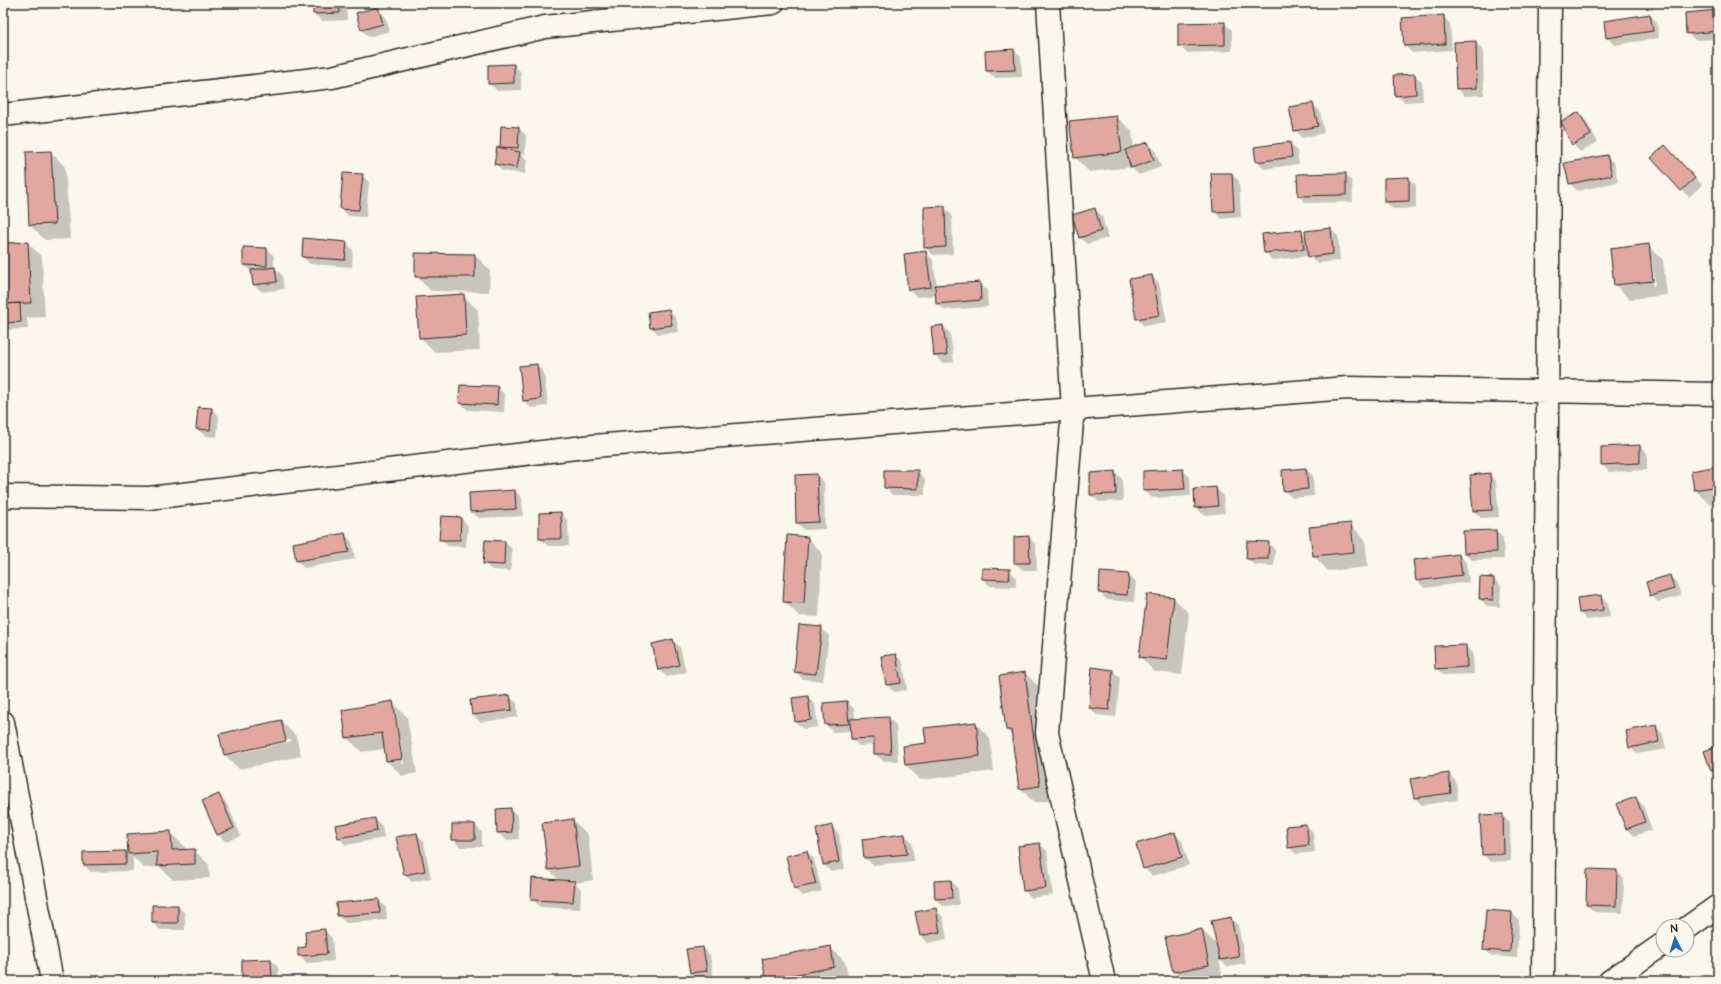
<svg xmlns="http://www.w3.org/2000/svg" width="1721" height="984" font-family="'Architects Daughter',sans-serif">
	<rect width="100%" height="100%" fill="#fbf7ec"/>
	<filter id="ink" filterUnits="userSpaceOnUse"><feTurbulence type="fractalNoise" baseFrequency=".025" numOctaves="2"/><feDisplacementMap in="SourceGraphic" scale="8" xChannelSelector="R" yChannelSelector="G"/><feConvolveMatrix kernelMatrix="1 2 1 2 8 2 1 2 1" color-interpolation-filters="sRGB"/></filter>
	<g filter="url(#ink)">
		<path fill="#0003" fill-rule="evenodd" d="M 314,3 L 346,3 L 347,20 L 322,21 L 314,14 Z
			M 377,8 L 385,16 L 390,31 L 369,37 L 362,30 Z
			M 1718,11 L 1718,39 L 1695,40 L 1687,33 Z
			M 1650,15 L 1657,22 L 1659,38 L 1615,45 L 1607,38 Z
			M 1443,16 L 1450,24 L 1452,50 L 1412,53 L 1405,46 Z
			M 1224,23 L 1232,30 L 1232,51 L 1187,53 L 1179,46 Z
			M 1475,42 L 1483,50 L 1484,95 L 1464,96 L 1457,88 Z
			M 1014,50 L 1021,57 L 1022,77 L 995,78 L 987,71 Z
			M 513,65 L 521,72 L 521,90 L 497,91 L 489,83 Z
			M 1415,75 L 1422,82 L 1423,101 L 1404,102 L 1396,95 Z
			M 1312,104 L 1320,111 L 1324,133 L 1302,138 L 1295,130 Z
			M 1579,113 L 1586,121 L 1598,142 L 1580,152 L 1573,144 Z
			M 1117,117 L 1132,131 L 1134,148 L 1148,143 L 1155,150 L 1161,167 L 1139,175 L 1131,167 L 1089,172 L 1075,157 Z
			M 519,128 L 526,135 L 525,154 L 521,154 L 527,160 L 525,174 L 502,171 L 495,163 L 505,150 L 501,146 Z
			M 1290,143 L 1297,151 L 1299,164 L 1264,169 L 1257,161 Z
			M 51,152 L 65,167 L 70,239 L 45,240 L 30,225 Z
			M 1672,154 L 1702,185 L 1689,197 L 1682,190 Z
			M 1607,156 L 1614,163 L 1618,182 L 1577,191 L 1570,183 Z
			M 1232,174 L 1239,181 L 1241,217 L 1221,219 L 1214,211 Z
			M 1345,174 L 1352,182 L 1353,202 L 1306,203 L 1299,196 Z
			M 362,175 L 369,182 L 366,217 L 348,216 L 341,208 Z
			M 1408,178 L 1416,185 L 1416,208 L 1393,209 L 1385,201 Z
			M 944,207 L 952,215 L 953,254 L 933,255 L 925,247 Z
			M 1095,209 L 1102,216 L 1108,238 L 1087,244 L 1079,237 Z
			M 1330,229 L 1338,236 L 1340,261 L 1316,263 L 1309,256 L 1272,260 L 1265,252 L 1301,231 L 1307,237 Z
			M 346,242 L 353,250 L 352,267 L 310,264 L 303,257 Z
			M 28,243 L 42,257 L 45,317 L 27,318 L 28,329 L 3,330 L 3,244 Z
			M 1649,246 L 1663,260 L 1667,295 L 1630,299 L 1615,285 ZM 1650,260 L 1652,260 L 1655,285 L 1653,286 Z
			M 267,249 L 274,256 L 274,268 L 282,275 L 284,289 L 262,292 L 254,285 L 252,272 L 244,265 Z
			M 926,252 L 933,260 L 937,286 L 979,283 L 987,290 L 988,307 L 944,310 L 937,303 L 937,295 L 917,297 L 909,290 L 905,255 Z
			M 416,254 L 475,255 L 490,270 L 489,292 L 431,291 L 416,276 Z
			M 1152,276 L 1159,283 L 1167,322 L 1144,326 L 1137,318 Z
			M 463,295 L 478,310 L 480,350 L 435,352 L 420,337 Z
			M 669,310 L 676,318 L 679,332 L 658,334 L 651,327 Z
			M 943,326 L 950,333 L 954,362 L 943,363 L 935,356 Z
			M 537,365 L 544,373 L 548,406 L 531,408 L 524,401 L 520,367 Z
			M 497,387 L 505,395 L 504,412 L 468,410 L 460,403 Z
			M 212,409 L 219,416 L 217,437 L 205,436 L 197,429 Z
			M 1640,446 L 1647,453 L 1647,470 L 1609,472 L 1602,464 Z
			M 1718,467 L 1718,503 L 1710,505 L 1695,490 L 1692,472 Z
			M 1306,469 L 1313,476 L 1314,496 L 1292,498 L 1284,490 Z
			M 1183,470 L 1190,477 L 1191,496 L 1152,498 L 1144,490 Z
			M 917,471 L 925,479 L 925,495 L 892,495 L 885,487 Z
			M 1115,472 L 1122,479 L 1123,501 L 1099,502 L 1091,495 Z
			M 1489,474 L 1496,482 L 1499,517 L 1481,518 L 1474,511 Z
			M 817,475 L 824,482 L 825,529 L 804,530 L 797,522 L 796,476 Z
			M 1216,488 L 1223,495 L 1225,513 L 1204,515 L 1196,508 Z
			M 515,491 L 522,498 L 523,516 L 479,518 L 471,511 Z
			M 561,513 L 568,521 L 569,546 L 548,546 L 540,539 L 540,514 Z
			M 461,518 L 468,526 L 466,547 L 448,546 L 440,539 Z
			M 1350,524 L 1365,539 L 1368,567 L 1328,571 L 1314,556 L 1311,528 Z
			M 1496,531 L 1503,538 L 1504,559 L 1472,560 L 1464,552 Z
			M 345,534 L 352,542 L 355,559 L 304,568 L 297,561 Z
			M 1029,537 L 1036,545 L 1037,570 L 1023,570 L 1015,563 Z
			M 808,538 L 822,553 L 819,617 L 799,616 L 784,601 Z
			M 505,542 L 512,549 L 511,571 L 492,570 L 484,563 Z
			M 1268,543 L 1275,550 L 1274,566 L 1254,565 L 1247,558 Z
			M 1459,555 L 1466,562 L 1469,582 L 1424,588 L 1417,580 Z
			M 1009,570 L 1016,577 L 1016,587 L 990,586 L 983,579 Z
			M 1128,575 L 1136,582 L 1134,602 L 1107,600 L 1100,593 Z
			M 1670,576 L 1677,583 L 1681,596 L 1658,602 L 1651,595 Z
			M 1481,578 L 1494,579 L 1501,586 L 1500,607 L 1487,606 L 1480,599 Z
			M 1148,595 L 1174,598 L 1189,613 L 1182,675 L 1155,672 L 1140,657 Z
			M 1600,596 L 1608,603 L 1610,617 L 1587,620 L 1580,613 Z
			M 821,628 L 829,636 L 823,681 L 803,679 L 795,672 Z
			M 672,640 L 680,647 L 686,672 L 667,677 L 659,670 Z
			M 1465,646 L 1473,653 L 1474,674 L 1443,675 L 1436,668 Z
			M 896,655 L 903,662 L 907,690 L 894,692 L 887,685 L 882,657 Z
			M 1113,671 L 1120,678 L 1116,717 L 1097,715 L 1090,708 Z
			M 1025,673 L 1040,688 L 1054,800 L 1034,803 L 1020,788 L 1013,737 L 1006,730 Z
			M 509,696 L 517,703 L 518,717 L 480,722 L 473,715 Z
			M 807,697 L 815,704 L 818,727 L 803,729 L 796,722 L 793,699 Z
			M 392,702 L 407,717 L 417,773 L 402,776 L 387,761 L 385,749 L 362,752 L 347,738 ZM 394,718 L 396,718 L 404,764 L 402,764 Z
			M 847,702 L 854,709 L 855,719 L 889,718 L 896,725 L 898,761 L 883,761 L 875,754 L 875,745 L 859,746 L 852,739 L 851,731 L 833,732 L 826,725 Z
			M 281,721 L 296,736 L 301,756 L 239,769 L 225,755 ZM 291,739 L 292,741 L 234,754 L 234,752 Z
			M 975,723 L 990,738 L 994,771 L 920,780 L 906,765 L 927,744 Z
			M 1656,726 L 1663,734 L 1666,749 L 1637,754 L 1630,747 Z
			M 1718,747 L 1718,776 L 1712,770 Z
			M 1448,774 L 1456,781 L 1458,800 L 1422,805 L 1415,798 Z
			M 219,795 L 226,802 L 241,836 L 226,842 L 218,835 L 204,802 Z
			M 1635,798 L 1643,805 L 1652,830 L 1634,836 L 1626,829 Z
			M 510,809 L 518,816 L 519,839 L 506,840 L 498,833 Z
			M 1502,815 L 1510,823 L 1511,861 L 1490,862 L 1483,854 Z
			M 375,819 L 382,826 L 384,838 L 346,845 L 338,838 Z
			M 573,820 L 588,835 L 593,880 L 575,883 L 581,889 L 580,909 L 540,907 L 532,899 L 560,881 L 549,870 Z
			M 475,825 L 482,832 L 482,847 L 460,847 L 453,839 Z
			M 1306,825 L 1313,832 L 1315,852 L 1296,854 L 1289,847 Z
			M 831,826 L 839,834 L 845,869 L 831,872 L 824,865 Z
			M 170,832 L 185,847 L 185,851 L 194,850 L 209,865 L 210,878 L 173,880 L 160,867 L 144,868 L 133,857 L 133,871 L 91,872 L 84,865 L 126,852 L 129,856 L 128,835 Z
			M 1175,833 L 1182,841 L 1189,865 L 1152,876 L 1144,868 Z
			M 417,834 L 424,842 L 431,878 L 412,882 L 405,875 Z
			M 905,835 L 912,842 L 914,861 L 873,865 L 865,858 L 863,840 Z
			M 1040,844 L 1047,851 L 1053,895 L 1032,898 L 1024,891 Z
			M 807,852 L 814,859 L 822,891 L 802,896 L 795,889 Z
			M 1617,871 L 1624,879 L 1623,913 L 1594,912 L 1587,905 Z
			M 951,881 L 958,889 L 959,905 L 943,906 L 936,899 L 935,882 Z
			M 379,900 L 386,908 L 387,920 L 346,923 L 338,916 Z
			M 153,906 L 177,906 L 185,913 L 185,930 L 160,930 L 153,923 Z
			M 936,910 L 943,917 L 947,939 L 928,943 L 921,936 Z
			M 1487,911 L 1512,913 L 1519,920 L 1517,958 L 1492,956 L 1484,949 Z
			M 1230,918 L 1238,925 L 1246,964 L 1228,967 L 1219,959 L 1223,980 L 1183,981 L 1174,972 L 1166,937 L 1202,930 L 1218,946 Z
			M 324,930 L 332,938 L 334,961 L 307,963 L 299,956 Z
			M 830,947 L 845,962 L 849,981 L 763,981 Z
			M 703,948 L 710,955 L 714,978 L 698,980 L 691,973 L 688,950 Z
			M 271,960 L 278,967 L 279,981 L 243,981 Z
			M 1718,975 L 1718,981 L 1717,981 L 1714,978 Z"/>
		<path fill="#e2a8a0" stroke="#2b2b2b" d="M 313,3 L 339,3 L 340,13 L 313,14 Z
			M 378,7 L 383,24 L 361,30 L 356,13 Z
			M 1718,10 L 1718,31 L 1686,34 L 1685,13 Z
			M 1650,14 L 1653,31 L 1606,38 L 1604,21 Z
			M 1444,15 L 1445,44 L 1404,46 L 1402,18 Z
			M 1225,22 L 1225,45 L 1178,46 L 1178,23 Z
			M 1476,41 L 1477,88 L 1456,89 L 1454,42 Z
			M 1014,49 L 1015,70 L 986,71 L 985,51 Z
			M 514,64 L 514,83 L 488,84 L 488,65 Z
			M 1415,74 L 1416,94 L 1395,96 L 1394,75 Z
			M 1313,103 L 1318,126 L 1294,131 L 1289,107 Z
			M 1579,112 L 1591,135 L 1572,145 L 1561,122 Z
			M 1117,116 L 1122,152 L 1074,158 L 1069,121 Z
			M 501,126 L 519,127 L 518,148 L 500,147 Z
			M 1148,142 L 1154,160 L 1131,168 L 1125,150 Z
			M 1290,142 L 1292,157 L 1256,162 L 1254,147 Z
			M 1665,145 L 1695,178 L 1681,191 L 1651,158 Z
			M 497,147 L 520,152 L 517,168 L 494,164 Z
			M 51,151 L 55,224 L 29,225 L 26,152 Z
			M 1607,155 L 1612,175 L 1569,184 L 1564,163 Z
			M 343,173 L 363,174 L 359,210 L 340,209 Z
			M 1211,173 L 1232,173 L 1234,211 L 1213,212 Z
			M 1346,173 L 1346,195 L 1298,196 L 1297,174 Z
			M 1409,177 L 1409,201 L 1384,202 L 1384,178 Z
			M 945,206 L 946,247 L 924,248 L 924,207 Z
			M 1095,208 L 1101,231 L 1079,238 L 1072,215 Z
			M 1331,228 L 1333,254 L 1308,257 L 1305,231 Z
			M 1302,230 L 1304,249 L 1264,253 L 1262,234 Z
			M 303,238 L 347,242 L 345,260 L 302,257 Z
			M 28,242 L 31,303 L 3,304 L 3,243 Z
			M 1649,244 L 1653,281 L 1614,285 L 1610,249 Z
			M 243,247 L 267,248 L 267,266 L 243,265 Z
			M 926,251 L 931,287 L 908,290 L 904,254 Z
			M 415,253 L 475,254 L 475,277 L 415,277 Z
			M 275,267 L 277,282 L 253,285 L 251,270 Z
			M 1152,275 L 1160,315 L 1136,319 L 1129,279 Z
			M 980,282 L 981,300 L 936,304 L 935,285 Z
			M 464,294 L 466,335 L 419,338 L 416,297 Z
			M 20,303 L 21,322 L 3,323 L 3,304 Z
			M 669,309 L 672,325 L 650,328 L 648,312 Z
			M 943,325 L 947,355 L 934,356 L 931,327 Z
			M 537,364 L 541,399 L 523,401 L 519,366 Z
			M 460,385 L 498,386 L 497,405 L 459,403 Z
			M 198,407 L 212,408 L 210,430 L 196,429 Z
			M 1640,445 L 1640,463 L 1601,465 L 1601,447 Z
			M 1718,466 L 1718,486 L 1694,490 L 1691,471 Z
			M 1306,468 L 1308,489 L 1283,491 L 1282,470 Z
			M 1183,469 L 1185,489 L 1143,491 L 1143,471 Z
			M 884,470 L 918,470 L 918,489 L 884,488 Z
			M 1115,471 L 1116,494 L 1090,495 L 1090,473 Z
			M 1490,473 L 1492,510 L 1473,511 L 1470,475 Z
			M 817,474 L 819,522 L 796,523 L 795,475 Z
			M 1216,487 L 1218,506 L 1195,508 L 1194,489 Z
			M 515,490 L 516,509 L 470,512 L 469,493 Z
			M 561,512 L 562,539 L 539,539 L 539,513 Z
			M 441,516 L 461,517 L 460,540 L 439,540 Z
			M 1351,523 L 1354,552 L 1313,556 L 1309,527 Z
			M 1496,530 L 1497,552 L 1464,553 L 1463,531 Z
			M 345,533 L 349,552 L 296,561 L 293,543 Z
			M 787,535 L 808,537 L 804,603 L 783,602 Z
			M 1029,536 L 1030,563 L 1014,563 L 1014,537 Z
			M 485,540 L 505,541 L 504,565 L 483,564 Z
			M 1247,541 L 1269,542 L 1268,559 L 1246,559 Z
			M 1459,554 L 1462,575 L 1416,581 L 1413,560 Z
			M 982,568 L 1010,569 L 1009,580 L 982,579 Z
			M 1100,572 L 1129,574 L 1127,595 L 1099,593 Z
			M 1670,575 L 1674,589 L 1650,596 L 1646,582 Z
			M 1480,577 L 1494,578 L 1493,600 L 1479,599 Z
			M 1147,594 L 1174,597 L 1167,660 L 1139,657 Z
			M 1601,595 L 1603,610 L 1579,613 L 1577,598 Z
			M 799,625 L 822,627 L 816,674 L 794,672 Z
			M 673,639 L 679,665 L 658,670 L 652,644 Z
			M 1466,645 L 1467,667 L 1435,669 L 1434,646 Z
			M 896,654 L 901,683 L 886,685 L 881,656 Z
			M 1092,667 L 1113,670 L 1109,710 L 1089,708 Z
			M 1025,672 L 1040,786 L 1019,789 L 1011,730 L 1006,730 L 999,676 Z
			M 510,695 L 512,710 L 472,715 L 470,700 Z
			M 808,696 L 811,720 L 795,722 L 792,698 Z
			M 393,701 L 402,759 L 386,761 L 382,733 L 346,738 L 342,710 Z
			M 847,701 L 849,724 L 825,725 L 823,703 Z
			M 889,717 L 891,754 L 874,754 L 874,738 L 851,739 L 850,719 Z
			M 281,720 L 286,741 L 224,755 L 219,734 Z
			M 976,722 L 980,756 L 905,765 L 903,746 L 926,743 L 924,728 Z
			M 1656,725 L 1659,742 L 1629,748 L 1626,731 Z
			M 1718,746 L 1718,769 L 1711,771 L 1704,751 Z
			M 1449,773 L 1451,793 L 1414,798 L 1410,779 Z
			M 219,794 L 234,828 L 217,835 L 202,801 Z
			M 1636,797 L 1645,822 L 1626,829 L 1616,804 Z
			M 511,808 L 512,832 L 497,833 L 496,809 Z
			M 1503,814 L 1504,854 L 1482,855 L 1480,815 Z
			M 375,818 L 377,831 L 338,838 L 335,825 Z
			M 573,819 L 579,866 L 548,870 L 542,823 Z
			M 452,824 L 475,824 L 475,840 L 452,840 Z
			M 1306,824 L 1309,845 L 1288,848 L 1286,826 Z
			M 832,825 L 839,862 L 823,865 L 816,829 Z
			M 171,831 L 172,850 L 195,849 L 195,864 L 157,866 L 157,852 L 128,854 L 127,834 Z
			M 1175,832 L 1182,857 L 1143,869 L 1136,844 Z
			M 417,833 L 425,871 L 404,875 L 396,837 Z
			M 905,834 L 907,854 L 864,858 L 862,839 Z
			M 1040,843 L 1046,888 L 1023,891 L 1018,846 Z
			M 126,851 L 126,864 L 83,865 L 83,852 Z
			M 807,851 L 816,884 L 794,889 L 786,856 Z
			M 1587,869 L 1617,870 L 1616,906 L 1586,905 Z
			M 532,878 L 575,881 L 573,902 L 531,900 Z
			M 951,880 L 952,898 L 935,899 L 934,881 Z
			M 379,899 L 380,913 L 337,916 L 336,903 Z
			M 152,905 L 178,905 L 178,923 L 152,923 Z
			M 936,908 L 940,932 L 920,936 L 915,912 Z
			M 1486,910 L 1512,912 L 1510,952 L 1483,950 Z
			M 1231,917 L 1239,957 L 1220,960 L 1211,921 Z
			M 325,929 L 327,954 L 298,956 L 298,948 L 306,947 L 305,931 Z
			M 1202,929 L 1209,965 L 1173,972 L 1165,937 Z
			M 831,946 L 834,967 L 766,980 L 762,959 Z
			M 703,947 L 707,971 L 690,973 L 686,949 Z
			M 271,959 L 272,981 L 242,981 L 242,960 Z
			M 1080,976 L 1080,981 L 1034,981 Z
			M 799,977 L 799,981 L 757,981 L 757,980 Z"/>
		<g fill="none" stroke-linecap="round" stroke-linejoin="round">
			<g stroke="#2b2b2b" stroke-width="25">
				<path id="minor" d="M 1048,3 L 1073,409 L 1047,733 L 1104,981
					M 3,115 L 332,77 L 545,27 L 773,3
					M 3,496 L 149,498 L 593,446 L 1348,388 L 1718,394
					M 3,722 L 52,981
					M 1543,981 L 1550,3"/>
			</g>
			<g stroke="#2b2b2b" stroke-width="25">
				<path id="secondary" d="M 1687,928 L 1718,906
					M 1610,981 L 1663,944"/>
			</g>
			<use href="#minor" stroke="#fbf7ec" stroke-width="22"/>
			<use href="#secondary" stroke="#fbf7ec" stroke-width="22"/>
		</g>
	</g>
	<rect width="1721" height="984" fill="none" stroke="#fbf7ec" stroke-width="16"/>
	<rect x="8" y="8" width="1705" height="968" fill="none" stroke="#2b2b2b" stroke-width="1.5" filter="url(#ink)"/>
	<g transform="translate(1675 938) rotate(355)"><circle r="19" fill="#fbf7ec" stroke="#a8a59f"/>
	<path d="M0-3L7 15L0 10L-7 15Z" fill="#1f6fb2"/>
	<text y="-6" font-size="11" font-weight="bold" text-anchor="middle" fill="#2b2b2b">N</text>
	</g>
</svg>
